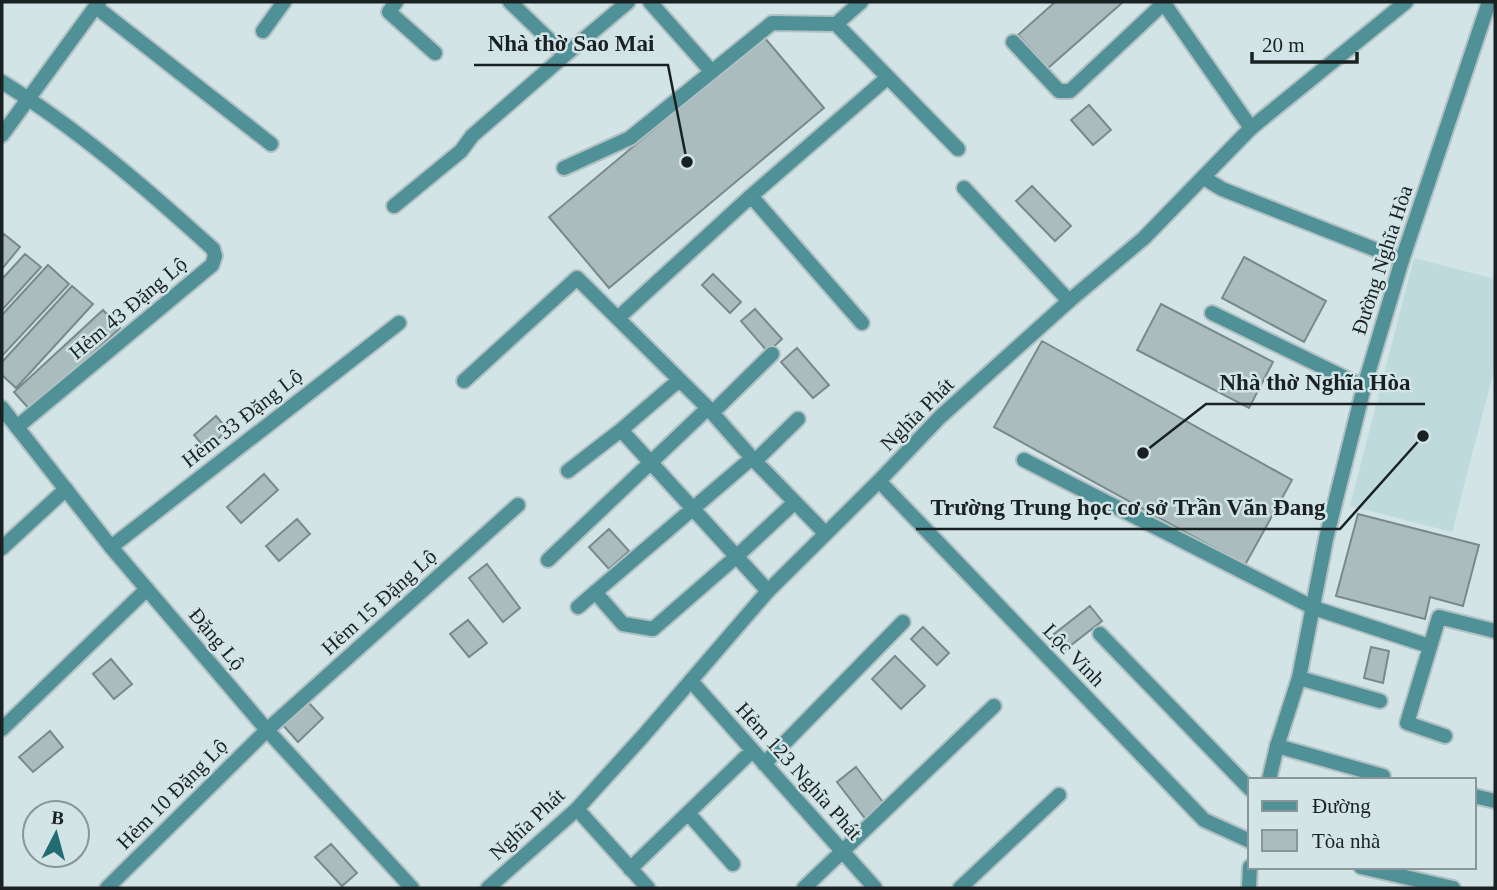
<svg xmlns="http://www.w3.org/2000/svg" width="1497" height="890" font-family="Georgia,serif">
	<rect width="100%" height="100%" fill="#d2e4e6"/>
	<path fill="#bedadd" d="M 1414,258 L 1495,279 L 1495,366 L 1452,532 L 1350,506 Z"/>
	<path fill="#aabcbd" stroke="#798a8b" stroke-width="2" d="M 1055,2 L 1123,2 L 1048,68 L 1018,35 Z
		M 764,37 L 824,108 L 609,288 L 549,217 Z
		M 1089,105 L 1111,130 L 1093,145 L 1071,120 Z
		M 1032,186 L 1071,226 L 1055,241 L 1016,201 Z
		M 4,234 L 20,247 L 2,269 L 2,237 Z
		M 25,254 L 41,267 L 2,310 L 2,279 Z
		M 1244,257 L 1326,301 L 1304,342 L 1222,298 Z
		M 48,265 L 69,284 L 2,356 L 2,315 Z
		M 713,274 L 741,302 L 730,313 L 702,285 Z
		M 72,286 L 93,304 L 16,388 L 2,375 L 2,362 Z
		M 1161,304 L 1273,362 L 1249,408 L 1137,350 Z
		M 755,309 L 782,339 L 768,352 L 741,321 Z
		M 103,310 L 120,328 L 31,411 L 14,392 Z
		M 1042,341 L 1292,480 L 1245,565 L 994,427 Z
		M 797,348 L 829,385 L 813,398 L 781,362 Z
		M 216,416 L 228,430 L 206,449 L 194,435 Z
		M 264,474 L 278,490 L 241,523 L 227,507 Z
		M 1358,514 L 1479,545 L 1463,606 L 1430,597 L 1425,619 L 1336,596 Z
		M 297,519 L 310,534 L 279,561 L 266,546 Z
		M 609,529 L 629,551 L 609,569 L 589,547 Z
		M 487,564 L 520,608 L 503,622 L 469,578 Z
		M 1090,606 L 1102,621 L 1066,649 L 1054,634 Z
		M 468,620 L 487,643 L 469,657 L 450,634 Z
		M 923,627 L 949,653 L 937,665 L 911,639 Z
		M 1371,647 L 1389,651 L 1383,683 L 1364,678 Z
		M 895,656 L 925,686 L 901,709 L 872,679 Z
		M 111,659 L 132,684 L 114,699 L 93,674 Z
		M 308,702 L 323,718 L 298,742 L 282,724 Z
		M 50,731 L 63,747 L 33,772 L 19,757 Z
		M 856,767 L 886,806 L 867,821 L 837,782 Z
		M 331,844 L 357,873 L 342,886 L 315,857 Z"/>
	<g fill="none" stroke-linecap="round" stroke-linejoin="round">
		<g stroke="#b1c1c3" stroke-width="18">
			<path id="service" d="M 396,2 L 389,12 L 435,53
				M 650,2 L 712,72
				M 1163,2 L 1251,128
				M 96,7 L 271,144
				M 263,31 L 284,2
				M 1013,42 L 1059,91 L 1070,91 L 1164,3
				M 565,55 L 628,2
				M 2,82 C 78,129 147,189 213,249 L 215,256 L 212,265 L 17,427
				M 564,168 L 630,138 L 772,23 L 836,24 L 861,2
				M 1204,178 L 1222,189 L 1402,260
				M 964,188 L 1069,301
				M 751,196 L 862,323
				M 394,206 L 461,151 L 472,136 L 565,55 L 510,2
				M 1212,313 L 1364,387
				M 618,318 L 751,196 L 887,78
				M 464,381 L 577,278 L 708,408 L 752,458 L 825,533
				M 712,413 L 772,354
				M 621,430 L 768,591
				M 1024,460 L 1314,608 L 1429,646
				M 755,461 L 798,419
				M 568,471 L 621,430 L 678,381
				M 111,547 L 399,323
				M 2,548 L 66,489
				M 548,560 L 708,408
				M 595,592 L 623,624 L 653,629 L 737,556 L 795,502
				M 578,607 L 752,458
				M 1100,634 L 1250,789
				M 1299,678 L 1380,701
				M 691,681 L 875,888
				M 2,729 L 147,589
				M 1445,736 L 1407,723 L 1439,617 L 1495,631
				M 1277,746 L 1383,776
				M 764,764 L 903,622
				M 1474,796 L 1495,801
				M 577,809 L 648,888
				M 688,813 L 733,864
				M 1361,867 L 1453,888
				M 630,869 L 752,751
				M 107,888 L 267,730 L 518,505
				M 804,888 L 994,706
				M 960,888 L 1059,795"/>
		</g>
		<g stroke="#b1c1c3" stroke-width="18">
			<path id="minor" d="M 836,24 L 958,149
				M 2,135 L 99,2
				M 2,408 L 111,547 L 267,730 L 412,888
				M 879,481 L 1204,820 L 1250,841
				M 1269,780 L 1277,746 L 1299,678 L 1326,539 L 1364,387 L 1402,260 L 1489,2
				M 488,888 L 577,809 L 644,735 L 768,591 L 879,481 L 940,417 L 1069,301 L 1144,238 L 1251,128 L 1406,2
				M 1249,888 L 1250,867"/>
		</g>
		<use href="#service" stroke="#509197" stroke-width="14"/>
		<use href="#minor" stroke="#509197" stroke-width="14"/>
	</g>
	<g text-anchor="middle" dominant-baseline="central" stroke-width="5" stroke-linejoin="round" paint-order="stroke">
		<g font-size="21" fill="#1a2122" stroke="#d2e4e6">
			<text transform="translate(1382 260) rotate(-72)">Đường Nghĩa Hòa</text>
			<text transform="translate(128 308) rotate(-40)">Hẻm 43 Đặng Lộ</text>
			<text transform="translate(917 414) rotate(-45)">Nghĩa Phát</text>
			<text transform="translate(242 418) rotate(-38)">Hẻm 33 Đặng Lộ</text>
			<text transform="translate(379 602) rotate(-42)">Hẻm 15 Đặng Lộ</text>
			<text transform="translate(217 639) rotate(50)">Đặng Lộ</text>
			<text transform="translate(1074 655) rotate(46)">Lộc Vinh</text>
			<text transform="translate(799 771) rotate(48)">Hẻm 123 Nghĩa Phát</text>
			<text transform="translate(172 794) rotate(-45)">Hẻm 10 Đặng Lộ</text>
			<text transform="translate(527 824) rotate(-43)">Nghĩa Phát</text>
		</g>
	</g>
	<path fill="none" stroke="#1a2122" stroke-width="2.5" d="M687 162L668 65H474M1143 453L1206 404H1425M1423 436L1340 529H916"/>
	<g fill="#1a2122" stroke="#d2e4e6" stroke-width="2.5">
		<circle cx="687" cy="162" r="7"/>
		<circle cx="1143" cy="453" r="7"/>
		<circle cx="1423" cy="436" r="7"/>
	</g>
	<g font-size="23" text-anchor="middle" font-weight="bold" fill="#1a2122" stroke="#d2e4e6" stroke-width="5" stroke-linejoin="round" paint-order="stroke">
		<text x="571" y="51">Nhà thờ Sao Mai</text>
		<text x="1315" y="390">Nhà thờ Nghĩa Hòa</text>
		<text x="1128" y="515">Trường Trung học cơ sở Trần Văn Đang</text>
	</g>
	<rect width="1497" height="890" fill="none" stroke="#1a2122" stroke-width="7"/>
	<rect x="1248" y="778" width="228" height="91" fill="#d2e4e6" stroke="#889698" stroke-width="2"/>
	<rect x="1262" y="801" width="35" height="10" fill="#509197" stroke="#889698" stroke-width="2"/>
	<text x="1312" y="813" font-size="21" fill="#1a2122">Đường</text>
	<rect x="1262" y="830" width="35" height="21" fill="#aabcbd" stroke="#889698" stroke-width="2"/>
	<text x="1312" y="848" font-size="21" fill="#1a2122">Tòa nhà</text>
	<g transform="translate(56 834) rotate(6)"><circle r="33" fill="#d2e4e6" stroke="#889698" stroke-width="2"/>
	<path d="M0-5L12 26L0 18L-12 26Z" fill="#226d73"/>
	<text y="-10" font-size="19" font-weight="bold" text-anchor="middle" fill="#1a2122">B</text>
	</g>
	<path d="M1252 52v10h105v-10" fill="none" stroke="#1a2122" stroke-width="3.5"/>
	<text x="1262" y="52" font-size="21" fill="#1a2122" stroke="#d2e4e6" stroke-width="5" paint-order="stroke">20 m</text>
</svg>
